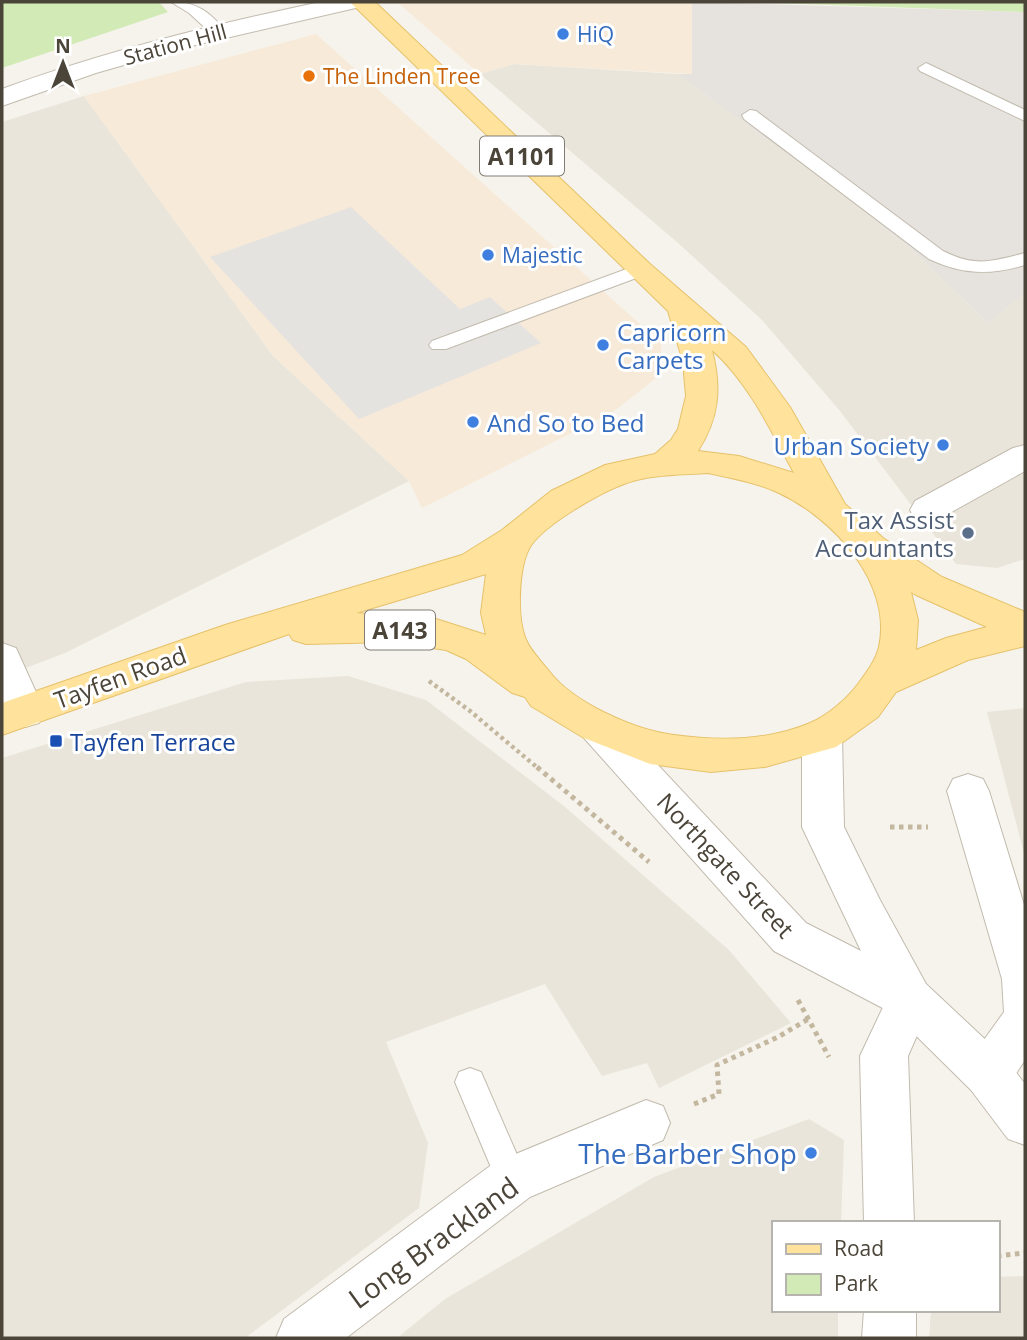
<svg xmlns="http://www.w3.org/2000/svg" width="1027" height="1340" font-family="'Open Sans',sans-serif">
	<rect width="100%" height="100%" fill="#f6f3ec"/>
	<path fill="#eae5da" d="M 514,64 L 677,74 L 828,184 L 909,247 L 988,323 L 1025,293 L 1025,559 L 997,568 L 956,564 L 840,411 L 762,320 L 677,242 L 480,74 Z
		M 84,96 L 273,356 L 409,481 L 65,653 L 2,677 L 2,122 Z
		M 348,676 L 426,700 L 565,807 L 729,950 L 791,1023 L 659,1088 L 647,1063 L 602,1076 L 545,984 L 386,1042 L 428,1143 L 419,1208 L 245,1338 L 2,1338 L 2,758 L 246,682 Z
		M 1025,708 L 1025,857 L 987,712 Z
		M 809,1119 L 844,1140 L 841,1223 L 773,1223 L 773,1310 L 838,1310 L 838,1338 L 397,1338 L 445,1299 L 654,1177 Z
		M 1025,1276 L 1025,1338 L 929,1338 L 931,1310 L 997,1310 L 997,1277 Z"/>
	<path fill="#f7ead8" d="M 397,2 L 692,2 L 692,74 L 514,64 L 480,74 Z
		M 316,34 L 661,343 L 660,375 L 613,412 L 422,508 L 409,481 L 273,356 L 84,96 Z"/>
	<path fill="#e6e2dd" d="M 692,2 L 1025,12 L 1025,293 L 988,323 L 909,247 L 828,184 L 677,74 L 692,74 Z"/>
	<path fill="#d2eab5" d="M 2,2 L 159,2 L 168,12 L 2,68 Z
		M 751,2 L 1025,2 L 1025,12 Z"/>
	<path fill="#e5e3e0" d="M 351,207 L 460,309 L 490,297 L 541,343 L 359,419 L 210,257 Z"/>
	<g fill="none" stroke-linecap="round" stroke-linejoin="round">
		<g stroke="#c2bbae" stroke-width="2">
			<path id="service" d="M 171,2 C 197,1 211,13 227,33 L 224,36 L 214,36 L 189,13 Z
				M 926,63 L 1025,110 L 1025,121 L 920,71 L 918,68 Z
				M 750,110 L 756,111 L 943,251 C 975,267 991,262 1025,253 L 1025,265 C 990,275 963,275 929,259 L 744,119 L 742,115 Z
				M 640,264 L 647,266 L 649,270 L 647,274 L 446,349 L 432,349 L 429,345 L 432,341 Z
				M 470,1068 L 481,1072 L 528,1180 L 523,1191 L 512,1196 L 501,1191 L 455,1082 L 459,1072 Z"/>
		</g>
		<g stroke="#c2bbae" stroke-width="2">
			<path id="minor" d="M 1025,445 L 1025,471 L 939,519 L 927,522 L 915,519 L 910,510 L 915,501 L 1013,448 Z
				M 2,643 L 16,648 L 45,712 L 39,723 L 25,727 L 11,723 L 2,703 Z
				M 968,774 L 983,779 L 989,791 L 1025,908 L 1025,1060 L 1005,1090 L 988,1096 L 971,1090 L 964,1074 L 971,1058 L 1004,1012 L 1002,979 L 947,791 L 953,779 Z
				M 910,978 L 926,984 L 933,999 L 908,1056 L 914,1223 L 864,1223 L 860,1056 L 894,984 Z
				M 646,1100 L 663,1106 L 670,1123 L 663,1140 L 530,1197 L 346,1338 L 276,1338 L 284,1319 L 494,1163 Z
				M 864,1310 L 916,1310 L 916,1338 L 862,1338 Z"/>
		</g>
		<g stroke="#c2bbae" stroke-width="2">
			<path id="tertiary" d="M 320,2 L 364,2 L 360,7 L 183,48 L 96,73 L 2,106 L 2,89 C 105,51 212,25 320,2 Z
				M 598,711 L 612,716 L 806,923 L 861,951 L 802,827 L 802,736 L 808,725 L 822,720 L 836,725 L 842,736 L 844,827 L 880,900 L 926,984 L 1005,1058 L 1025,1084 L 1025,1145 L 1008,1139 L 971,1090 L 894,1014 L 774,951 L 584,738 L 578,727 L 584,716 Z"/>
		</g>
		<g stroke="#e6c16a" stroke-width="2">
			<path id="primary" d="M 350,2 L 375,2 L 650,264 L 746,347 L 790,407 L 845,504 L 883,538 L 942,577 L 1025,612 L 1025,646 L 968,660 L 896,692 L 878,717 L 836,747 L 765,767 L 711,772 L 650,764 L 584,738 L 531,706 L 525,697 L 512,693 L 466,659 L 446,650 L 391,642 L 306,644 L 293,640 L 289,634 L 2,735 L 2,703 L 225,625 L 462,555 L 502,530 L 551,491 L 605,465 L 655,454 L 671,440 L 678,429 L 686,396 L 683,362 L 668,311 ZM 712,350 C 749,383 771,431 794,473 L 739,456 L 698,451 C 719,418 722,388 712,350 ZM 708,473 C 731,478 758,483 779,493 C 833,518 893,583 879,647 C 876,660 866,673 858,684 C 847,699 827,716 810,723 C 768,741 717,741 674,735 C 635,730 573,703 549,671 C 541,661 529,649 525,637 C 517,616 518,563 532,544 C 548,523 599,493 624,484 C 650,474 681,475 708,473 ZM 486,574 L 481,613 L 486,635 L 436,619 L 356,613 ZM 911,592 L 916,595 L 987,627 L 946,638 L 916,650 L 918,620 Z"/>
		</g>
		<path stroke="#c4b79f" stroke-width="4.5" stroke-dasharray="3.5 3.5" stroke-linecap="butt" d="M 429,681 L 470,711 L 539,769"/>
		<path stroke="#c4b79f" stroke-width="5" stroke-dasharray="4.5 4.5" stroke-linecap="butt" d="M 537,767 L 649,862
			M 890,827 L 928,827
			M 798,1000 L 829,1057
			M 694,1104 L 719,1094 L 717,1065 L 778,1037 L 810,1018
			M 997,1256 L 1025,1253"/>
		<use href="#service" fill="#fff" fill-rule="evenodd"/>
		<use href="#minor" fill="#fff" fill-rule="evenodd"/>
		<use href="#tertiary" fill="#fff" fill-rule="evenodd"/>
		<use href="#primary" fill="#ffe39c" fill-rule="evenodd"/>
	</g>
	<g fill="#3f7fe0" stroke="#fff" stroke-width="2.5">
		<circle cx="563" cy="34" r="7"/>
		<circle cx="488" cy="255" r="7"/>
		<circle cx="603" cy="345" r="7"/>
		<circle cx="473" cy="422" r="7"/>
		<circle cx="943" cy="445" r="7"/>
		<circle cx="811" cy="1153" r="7"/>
	</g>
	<circle fill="#e8710a" stroke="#fff" stroke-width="2.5" cx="309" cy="76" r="7"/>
	<circle fill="#5c6f8a" stroke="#fff" stroke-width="2.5" cx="968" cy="533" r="7"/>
	<rect fill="#1a4fb4" stroke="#fff" stroke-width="2.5" x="49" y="734" width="14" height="14" rx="3.5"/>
	<g text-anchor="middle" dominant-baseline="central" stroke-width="6" stroke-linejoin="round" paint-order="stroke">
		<g font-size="21" fill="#366cbe" stroke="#fff" text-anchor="start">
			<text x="577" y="34">HiQ</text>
			<text x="502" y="255">Majestic</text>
		</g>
		<g font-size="21" fill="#4b4439" stroke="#fff">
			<text transform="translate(175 44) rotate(-15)">Station Hill</text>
		</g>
		<g font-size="21" fill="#c56008" stroke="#fff" text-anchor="start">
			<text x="323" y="76">The Linden Tree</text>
		</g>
		<g fill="#fff" stroke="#817c74" stroke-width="2">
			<rect x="480" y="136.5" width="84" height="39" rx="5"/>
			<rect x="365" y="610.5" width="70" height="39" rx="5"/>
		</g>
		<g font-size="23" font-weight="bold" fill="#4b4439">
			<text x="522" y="156">A1101</text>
			<text x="400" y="630">A143</text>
		</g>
		<g font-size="24" fill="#366cbe" stroke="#fff" text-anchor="start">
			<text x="617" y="331">Capricorn<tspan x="617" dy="28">Carpets</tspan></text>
			<text x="487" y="422">And So to Bed</text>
			<text x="929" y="445" text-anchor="end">Urban Society</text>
		</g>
		<g font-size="24" fill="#4e5e75" stroke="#fff" text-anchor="end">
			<text x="954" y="519">Tax Assist<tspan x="954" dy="28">Accountants</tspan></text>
		</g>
		<g font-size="24" fill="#4b4439" stroke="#fff">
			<text transform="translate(120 677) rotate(-20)">Tayfen Road</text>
			<text transform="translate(726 865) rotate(47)">Northgate Street</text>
		</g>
		<g font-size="24" fill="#164399" stroke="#fff" text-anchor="start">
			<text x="70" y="741">Tayfen Terrace</text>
		</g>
		<g font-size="28" fill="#366cbe" stroke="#fff" text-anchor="end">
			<text x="797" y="1153">The Barber Shop</text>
		</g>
		<g font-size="28" fill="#4b4439" stroke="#fff">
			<text transform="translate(433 1242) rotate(-36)">Long Brackland</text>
		</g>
	</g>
	<rect width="1027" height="1340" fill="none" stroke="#4b4439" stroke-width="7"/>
	<rect x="772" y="1221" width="228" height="91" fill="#ffffff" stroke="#b7b4b0" stroke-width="2"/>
	<rect x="786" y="1244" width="35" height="10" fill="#ffe39c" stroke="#b7b4b0" stroke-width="2"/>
	<text x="834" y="1256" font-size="21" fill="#4b4439">Road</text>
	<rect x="786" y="1274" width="35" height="21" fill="#d2eab5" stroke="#b7b4b0" stroke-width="2"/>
	<text x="834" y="1291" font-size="21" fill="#4b4439">Park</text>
	<g transform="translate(63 63)" stroke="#ffffff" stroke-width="5" paint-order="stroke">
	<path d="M0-5L12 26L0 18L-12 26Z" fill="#4b4439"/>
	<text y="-10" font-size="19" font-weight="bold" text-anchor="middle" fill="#4b4439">N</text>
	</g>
</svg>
